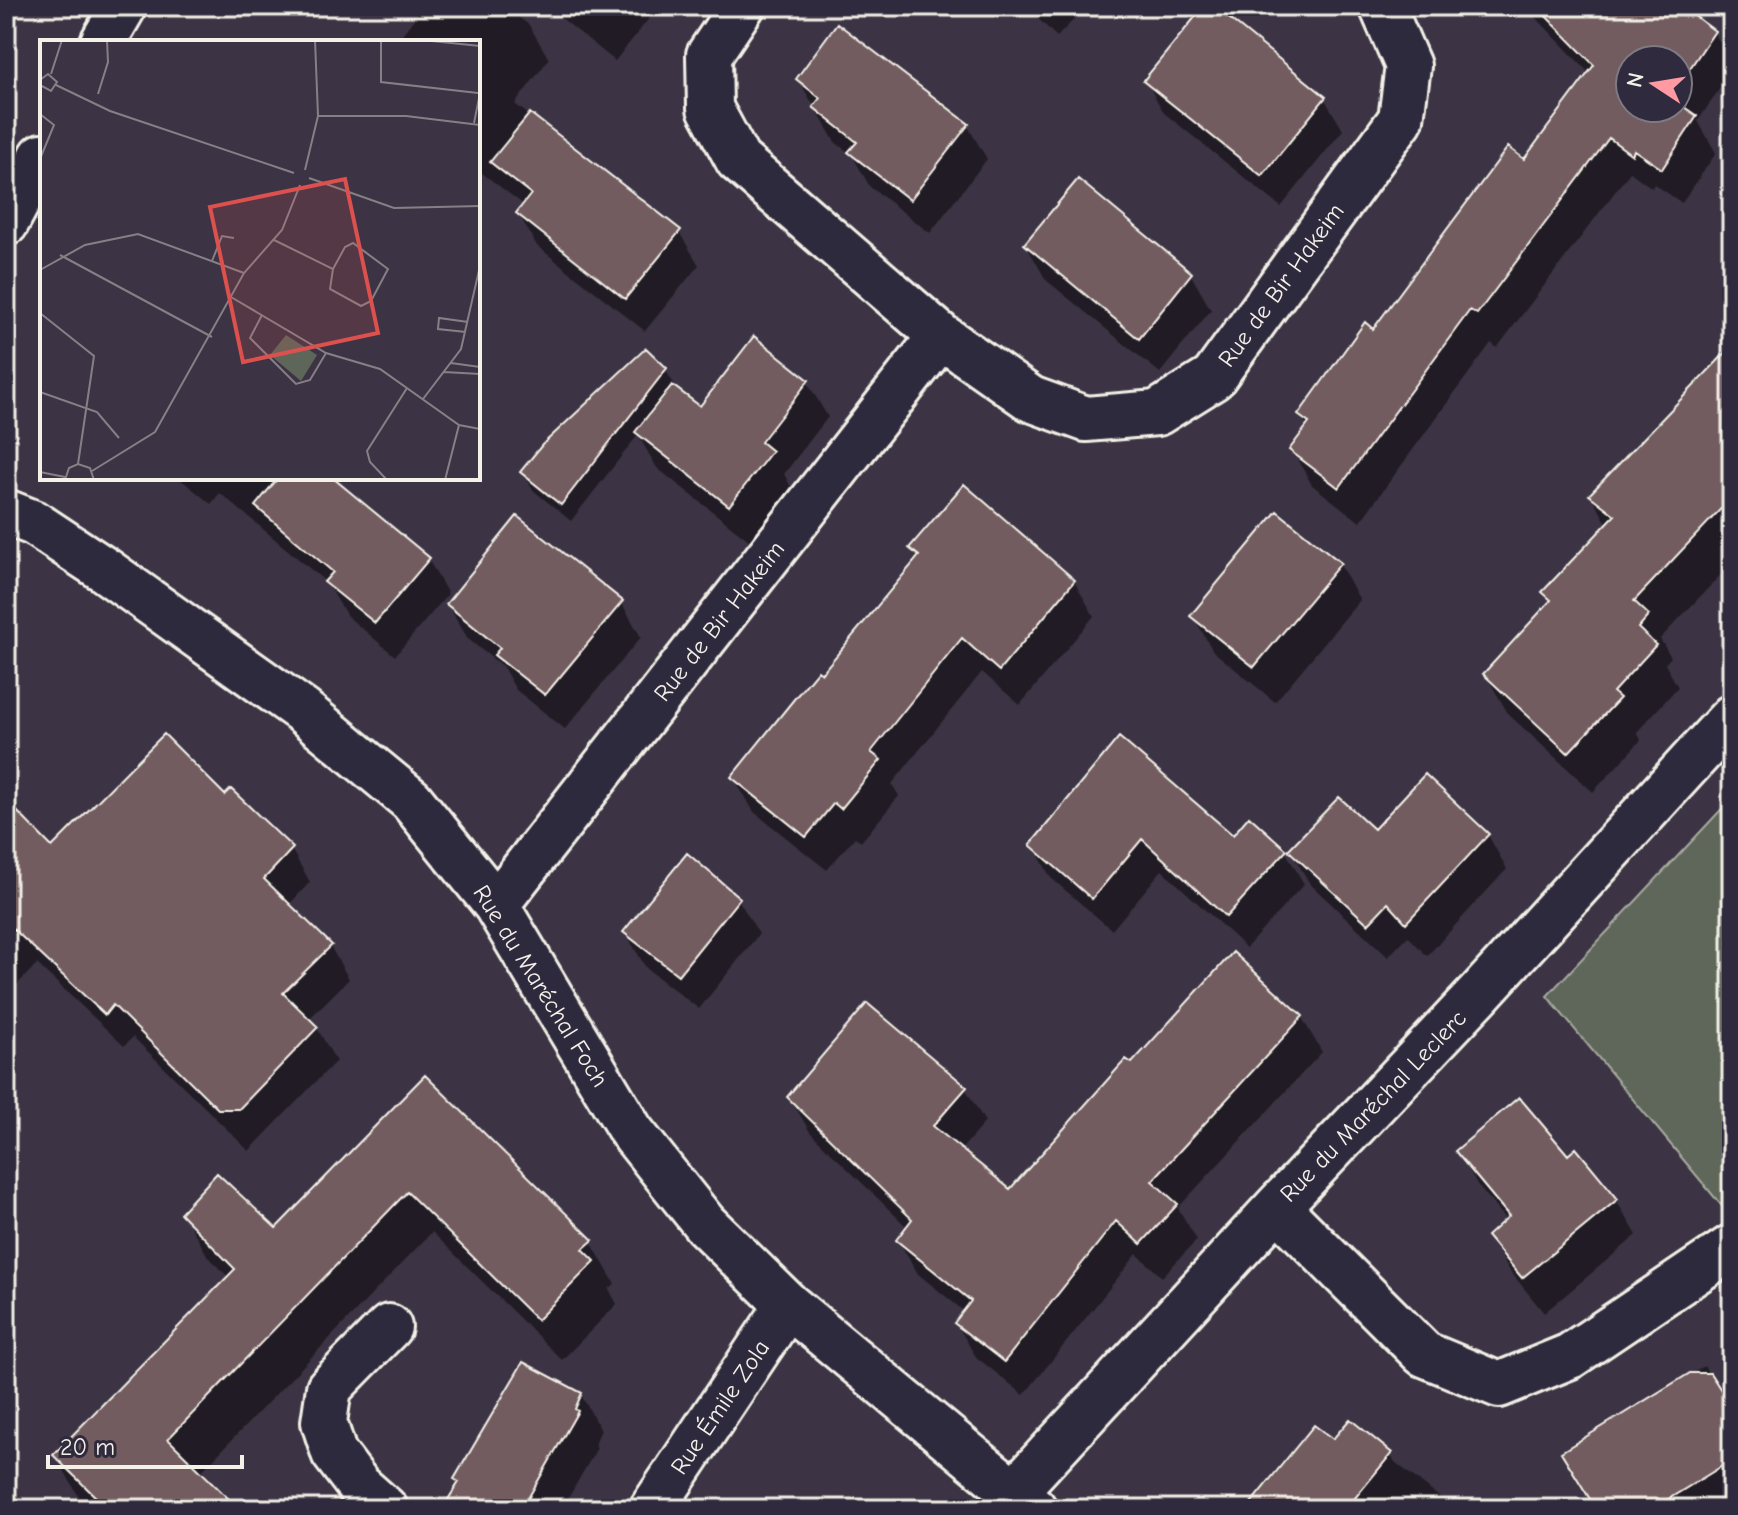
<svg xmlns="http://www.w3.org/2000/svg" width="1738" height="1515" font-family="'Comic Neue',sans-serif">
	<rect width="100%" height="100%" fill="#3c3444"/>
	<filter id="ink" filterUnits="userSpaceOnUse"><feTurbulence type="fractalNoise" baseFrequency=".0125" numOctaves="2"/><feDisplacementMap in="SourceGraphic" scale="16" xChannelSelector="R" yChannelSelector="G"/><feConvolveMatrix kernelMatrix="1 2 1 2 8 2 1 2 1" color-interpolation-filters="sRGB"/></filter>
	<g filter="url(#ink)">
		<path fill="#5e665a" stroke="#a9aca1" stroke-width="2" d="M 1732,798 L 1732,1208 L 1726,1211 L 1547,996 Z"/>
		<path fill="#0007" fill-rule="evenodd" d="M 424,6 L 504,6 L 529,25 L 549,59 L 515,104 L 679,232 L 699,265 L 645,331 L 537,246 L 518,213 L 524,205 L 478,170 L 478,42 L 396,42 Z
			M 551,6 L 659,6 L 615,61 L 555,13 Z
			M 1025,6 L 1087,6 L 1057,37 Z
			M 1207,6 L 1211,6 L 1324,98 L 1343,130 L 1281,207 L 1164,113 L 1146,81 Z
			M 1525,6 L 1677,6 L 1714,32 L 1732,64 L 1732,70 L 1698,121 L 1716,153 L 1682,203 L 1654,184 L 1652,188 L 1630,172 L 1497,348 L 1491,343 L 1360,522 L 1312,485 L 1292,450 L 1308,428 L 1300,415 L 1525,162 L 1590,74 ZM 1630,60 L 1678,60 L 1678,108 L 1630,108 Z
			M 798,79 L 967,125 L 987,159 L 930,233 L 870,187 L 852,155 L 835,142 Z
			M 1078,181 L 1191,275 L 1211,310 L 1160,373 L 1046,280 L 1026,245 Z
			M 1732,349 L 1732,563 L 1660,639 L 1671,657 L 1665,664 L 1678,687 L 1637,732 L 1641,740 L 1593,792 L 1509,715 L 1485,674 L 1551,604 L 1544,592 L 1608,525 L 1591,496 Z
			M 665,369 L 676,387 L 674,389 L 700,408 L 807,382 L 828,417 L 784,474 L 791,487 L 750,541 L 657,468 L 638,435 L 571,521 L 533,490 L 523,472 Z
			M 179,478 L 330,478 L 428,559 L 448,594 L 395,656 L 347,616 L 327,583 L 220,493 L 211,504 Z
			M 964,487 L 1074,581 L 1094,616 L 1020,705 L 982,672 L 892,784 L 899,796 L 861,842 L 855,837 L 827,870 L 754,812 L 733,777 L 822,676 L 919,560 L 912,548 Z
			M 1278,514 L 1340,565 L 1360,600 L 1275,702 L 1213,651 L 1193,616 Z
			M 621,602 L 641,637 L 565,729 L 516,690 L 503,667 L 468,639 L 448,605 Z
			M 1119,740 L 1233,838 L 1285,851 L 1304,884 L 1246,948 L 1162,870 L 1112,930 L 1051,878 L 1033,845 Z
			M 1425,777 L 1488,835 L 1507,869 L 1427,956 L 1408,936 L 1388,957 L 1310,884 L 1290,850 L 1374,832 Z
			M 225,798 L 291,849 L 310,882 L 288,906 L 330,946 L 349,979 L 308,1020 L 317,1028 L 336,1061 L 249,1151 L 133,1037 L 124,1046 L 37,964 L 6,996 L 6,809 L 52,850 Z
			M 738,899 L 759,934 L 699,1009 L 646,968 L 625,932 Z
			M 1233,955 L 1302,1018 L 1322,1052 L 1178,1208 L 1197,1240 L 1162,1277 L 1137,1254 L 1024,1395 L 976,1357 L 956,1323 L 965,1312 L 918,1274 L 898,1240 L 908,1228 L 810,1132 L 790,1098 L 965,1088 L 985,1122 L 960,1151 L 1010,1191 L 1132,1066 Z
			M 425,1078 L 591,1242 L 615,1284 L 609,1289 L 617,1304 L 562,1360 L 432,1232 L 200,1473 L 236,1509 L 92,1509 L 79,1497 L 55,1455 L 229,1278 L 207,1255 L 183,1213 L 276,1231 Z
			M 1458,1151 L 1567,1158 L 1616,1200 L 1637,1235 L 1544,1313 L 1510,1271 L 1489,1236 L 1507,1221 L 1478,1186 Z
			M 1704,1366 L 1720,1392 L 1732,1384 L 1732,1505 L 1725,1509 L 1597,1509 L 1563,1452 Z
			M 581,1395 L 601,1430 L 595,1443 L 597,1448 L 562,1509 L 460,1509 L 459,1485 L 456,1479 Z
			M 1334,1442 L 1390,1454 L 1395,1462 L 1454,1509 L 1249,1509 Z"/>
		<path fill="#725c60" stroke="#f4f1e8" stroke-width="2" d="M 1204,6 L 1214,6 L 1326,97 L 1262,176 L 1143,81 Z
			M 1536,6 L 1681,6 L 1715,31 L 1678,86 L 1678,60 L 1630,60 L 1630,108 L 1678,108 L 1678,103 L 1697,116 L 1662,169 L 1634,150 L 1632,155 L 1609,138 L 1477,314 L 1470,310 L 1339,488 L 1289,450 L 1309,423 L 1298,415 L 1365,322 L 1373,329 L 1508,147 L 1524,159 L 1594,65 Z
			M 837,23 L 969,124 L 910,200 L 848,152 L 857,142 L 813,107 L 820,98 L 796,79 Z
			M 530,113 L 681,230 L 625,299 L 516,213 L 531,194 L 490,162 Z
			M 1078,179 L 1192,273 L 1139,339 L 1024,244 Z
			M 754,336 L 809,380 L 761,442 L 772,451 L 729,506 L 635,432 L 672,385 L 700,406 Z
			M 1732,346 L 1732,497 L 1634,601 L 1649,615 L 1638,628 L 1656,645 L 1613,692 L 1620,698 L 1568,753 L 1483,674 L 1551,600 L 1542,592 L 1615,515 L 1589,495 Z
			M 646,348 L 667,368 L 561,505 L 520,472 L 542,445 Z
			M 278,478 L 333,478 L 430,558 L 375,623 L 324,582 L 333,572 L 255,506 Z
			M 964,484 L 1075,580 L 999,671 L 962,638 L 871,752 L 881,760 L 841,809 L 834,803 L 806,837 L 731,777 L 795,698 L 818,670 L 822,673 L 919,556 L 909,548 Z
			M 1277,511 L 1341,563 L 1254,667 L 1190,616 Z
			M 517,516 L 623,601 L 545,695 L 494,655 L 500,648 L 446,604 Z
			M 164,734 L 225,795 L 231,789 L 293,848 L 264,879 L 332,945 L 283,993 L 318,1027 L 239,1109 L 218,1109 L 113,1005 L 105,1015 L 6,922 L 6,800 L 52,847 Z
			M 1119,737 L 1233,835 L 1249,816 L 1287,850 L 1226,917 L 1142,839 L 1092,899 L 1030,845 Z
			M 1425,774 L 1489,834 L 1406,923 L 1388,903 L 1368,924 L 1288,850 L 1339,797 L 1374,829 Z
			M 687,853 L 740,898 L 678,975 L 623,932 Z
			M 1233,952 L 1303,1016 L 1152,1181 L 1178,1204 L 1141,1244 L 1116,1221 L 1004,1362 L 954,1323 L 971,1301 L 896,1240 L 912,1219 L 787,1097 L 867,1003 L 967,1087 L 933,1126 L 1010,1189 L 1126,1059 L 1132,1063 Z
			M 425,1075 L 593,1240 L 583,1249 L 595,1261 L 537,1320 L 407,1192 L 168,1439 L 239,1509 L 108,1509 L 53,1455 L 235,1269 L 180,1213 L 217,1173 L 276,1228 Z
			M 1519,1097 L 1568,1155 L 1576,1148 L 1618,1199 L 1522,1278 L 1487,1236 L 1509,1216 L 1455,1151 Z
			M 523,1362 L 582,1393 L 575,1409 L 578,1411 L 522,1509 L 442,1509 L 459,1482 L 454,1479 Z
			M 1690,1373 L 1710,1373 L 1732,1407 L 1732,1460 L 1652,1509 L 1596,1509 L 1561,1452 Z
			M 1350,1419 L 1392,1453 L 1346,1509 L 1246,1509 L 1314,1425 L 1333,1439 Z"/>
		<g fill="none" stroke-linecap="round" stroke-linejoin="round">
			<g stroke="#f4f1e8" stroke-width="50">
				<path id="minor" d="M 742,6 L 709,55 L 710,108 L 738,160 L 941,336 L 1031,399 L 1086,419 L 1157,413 L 1213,378 L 1401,119 L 1408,66 L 1382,6
					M 103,42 L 124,6
					M 6,223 L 42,156
					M 6,512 L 34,523 L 105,570 L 303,711 L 411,800 L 496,905 L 631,1131 L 705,1224 L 788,1305 L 1034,1509
					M 496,905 L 941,336
					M 1277,1207 L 1424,1354 L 1499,1385 L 1570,1356 L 1732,1247
					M 1013,1493 L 1277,1207 L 1478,995 L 1732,717
					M 385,1509 L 359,1486 L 334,1453 L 324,1422 L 329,1388 L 389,1327
					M 652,1509 L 788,1305"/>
			</g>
			<use href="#minor" stroke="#2f2a3d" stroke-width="44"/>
		</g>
	</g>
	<g text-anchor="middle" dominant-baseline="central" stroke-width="6" stroke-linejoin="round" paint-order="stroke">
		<g font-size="24" fill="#f4f1e8" stroke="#2f2a3d">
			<text transform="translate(1281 285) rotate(-54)">Rue de Bir Hakeim</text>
			<text transform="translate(719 621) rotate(-52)">Rue de Bir Hakeim</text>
			<text transform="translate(541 986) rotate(58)">Rue du Maréchal Foch</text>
			<text transform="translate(1373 1106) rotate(-46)">Rue du Maréchal Leclerc</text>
			<text transform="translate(720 1407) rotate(-56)">Rue Émile Zola</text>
		</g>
	</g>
	<g transform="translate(40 40)">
		<rect width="440" height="440" fill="#3c3444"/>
		<path d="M 246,295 L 277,315 L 261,341 L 230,315 Z" fill="#5e665a"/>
		<path fill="none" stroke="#868086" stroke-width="2" d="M 341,0 L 341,42 L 438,53M 382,0 L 440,6M 11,34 L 22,0M 0,40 L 8,34 L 17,42 L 11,51 L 0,45M 16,45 L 70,71 L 254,133M 58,54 L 68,22 L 67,0M 0,74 L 14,85 L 0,119M 278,76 L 366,76 L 440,85M 434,83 L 440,53M 265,130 L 278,76 L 275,0M 269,138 L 354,168 L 440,166M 234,200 L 293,229 L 290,249 L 321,266 L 331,261 L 348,229 L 313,203 L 305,207 L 293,229M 20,215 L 172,297M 172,221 L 182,196 L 194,198M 0,230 L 45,205 L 98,194 L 204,233M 191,257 L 286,313 L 340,329 L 419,385 L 440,389M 0,273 L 54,316 L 38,424M 222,275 L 210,298 L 256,344 L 270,340 L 286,313M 426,292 L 398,289 L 399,278 L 428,282M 411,323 L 440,327M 404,332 L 440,334M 0,352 L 57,372 L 79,398M 383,359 L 421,309 L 440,226M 52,431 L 115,392 L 204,233 L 242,190 L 260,145M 0,432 L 25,437M 25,440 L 29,428 L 38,424 L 50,428 L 54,440M 347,440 L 330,422 L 327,411 L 367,348M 405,440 L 419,385"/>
		<path fill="#dc504e" fill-opacity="0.15" stroke="#dc504e" stroke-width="4" d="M 305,139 L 338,293 L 203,322 L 170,167 Z"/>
		<rect width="440" height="440" fill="none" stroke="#f4f1e8" stroke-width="4"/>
	</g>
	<rect width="1738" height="1515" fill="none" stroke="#2f2a3d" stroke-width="32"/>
	<rect x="16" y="16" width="1706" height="1483" fill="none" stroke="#f4f1e8" stroke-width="3" filter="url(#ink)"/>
	<g transform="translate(1654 84) rotate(282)"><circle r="38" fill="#2f2a3d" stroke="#7e7a81" stroke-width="2"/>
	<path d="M0-6L14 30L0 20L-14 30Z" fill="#ff9aa2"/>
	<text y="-12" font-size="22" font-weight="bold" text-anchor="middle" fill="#f4f1e8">N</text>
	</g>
	<path d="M48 1455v12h194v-12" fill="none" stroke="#f4f1e8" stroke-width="4"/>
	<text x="60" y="1455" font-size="24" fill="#f4f1e8" stroke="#2f2a3d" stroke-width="6" paint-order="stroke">20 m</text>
</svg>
